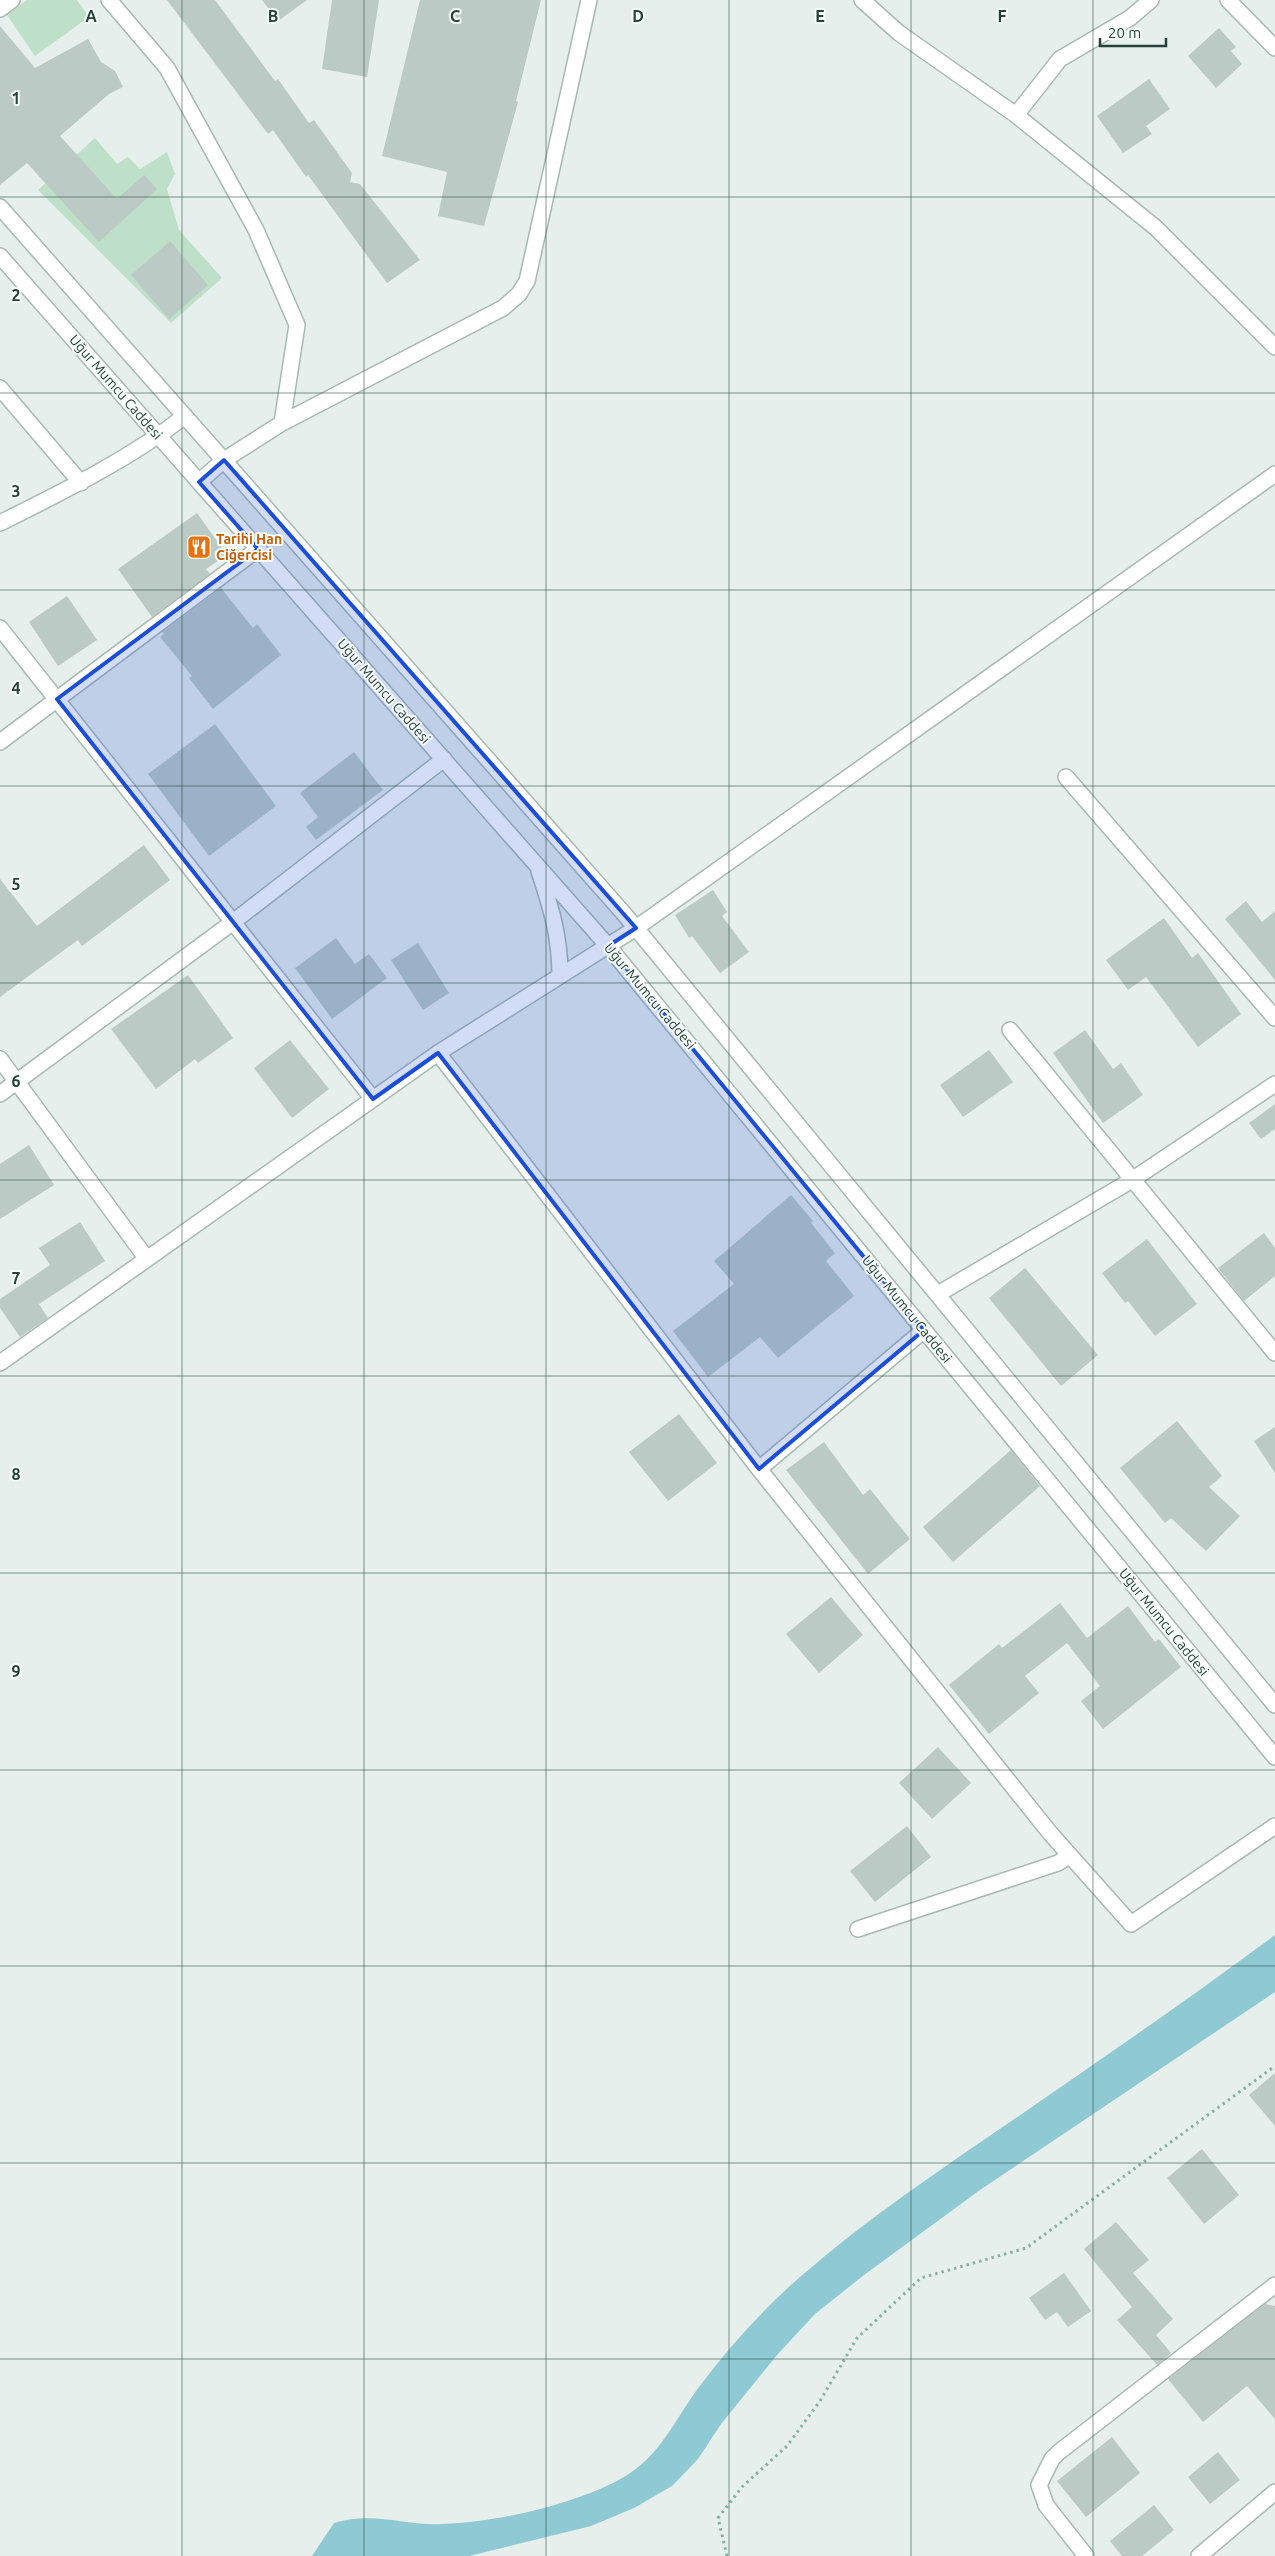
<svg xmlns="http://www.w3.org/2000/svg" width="1275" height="2556" font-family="Ubuntu,sans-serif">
	<rect width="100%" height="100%" fill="#e6efeb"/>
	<path fill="#bfe0c8" d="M 27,0 L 77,0 L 89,17 L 35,56 L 7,15 Z
		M 95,138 L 117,164 L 128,157 L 140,169 L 167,152 L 175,174 L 167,189 L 179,230 L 222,278 L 171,323 L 38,190 Z"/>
	<path fill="#8ec9d4" d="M 1275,1935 L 1275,1992 L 980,2190 L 864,2275 L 815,2314 L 777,2355 L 721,2424 L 698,2459 L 672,2486 L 634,2508 L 591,2526 L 469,2556 L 312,2556 L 334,2523 C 375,2511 403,2526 443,2524 C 495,2522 563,2507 611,2484 C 659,2461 669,2428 699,2387 C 729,2347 762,2310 800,2277 C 871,2215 952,2162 1029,2109 C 1112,2052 1194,1995 1275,1935 Z"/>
	<path fill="#bbcac4" d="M 167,0 L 215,0 L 275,81 L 278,79 L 309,123 L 314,120 L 352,173 L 350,182 L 360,184 L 420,260 L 387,283 L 308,175 L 306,177 L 273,130 L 268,134 Z
		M 262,0 L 307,0 L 278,21 Z
		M 332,0 L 379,0 L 367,77 L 322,69 Z
		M 420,0 L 541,0 L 516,101 L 518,102 L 484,226 L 438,216 L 447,172 L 382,156 Z
		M 0,26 L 35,68 L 88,39 L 101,62 L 115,71 L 123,87 L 109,94 L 60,136 L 117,199 L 144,175 L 157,189 L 99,242 L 27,163 L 0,185 Z
		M 1219,28 L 1236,47 L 1231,51 L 1242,64 L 1216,88 L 1188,56 Z
		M 1149,79 L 1170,109 L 1146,126 L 1152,134 L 1123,153 L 1097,116 Z
		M 170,241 L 208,285 L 169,319 L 131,275 Z
		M 197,513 L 227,555 L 206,569 L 210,574 L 152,617 L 118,569 Z
		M 221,588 L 253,628 L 257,624 L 281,655 L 213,709 L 189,678 L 192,676 L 160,637 L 164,634 L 162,632 Z
		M 67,596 L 97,640 L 58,666 L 29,622 Z
		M 215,724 L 276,806 L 209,856 L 148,774 Z
		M 354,752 L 383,790 L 316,840 L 306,827 L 318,817 L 300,793 Z
		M 144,845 L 170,880 L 82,946 L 78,940 L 0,997 L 0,879 L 37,926 Z
		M 713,890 L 727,912 L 722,916 L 749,952 L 720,973 L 692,936 L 689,938 L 675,915 Z
		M 1246,901 L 1262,922 L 1275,911 L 1275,980 L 1225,919 Z
		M 1164,918 L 1192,958 L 1198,953 L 1241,1014 L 1198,1047 L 1146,977 L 1128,990 L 1106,960 Z
		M 336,938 L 355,964 L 369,954 L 387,978 L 332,1019 L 295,968 Z
		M 418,943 L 449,993 L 423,1010 L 391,960 Z
		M 188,975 L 233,1038 L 198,1063 L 195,1059 L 156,1089 L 111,1029 Z
		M 1085,1030 L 1113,1069 L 1121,1063 L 1143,1095 L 1103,1123 L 1053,1053 Z
		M 290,1040 L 329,1089 L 292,1118 L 254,1068 Z
		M 989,1050 L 1013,1082 L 963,1117 L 940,1085 Z
		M 1275,1104 L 1275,1129 L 1261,1139 L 1249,1123 Z
		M 29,1145 L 54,1185 L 0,1219 L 0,1164 Z
		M 791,1195 L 813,1221 L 811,1223 L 835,1253 L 826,1261 L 854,1296 L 778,1358 L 760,1337 L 708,1377 L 673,1331 L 734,1284 L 714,1261 Z
		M 80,1222 L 105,1261 L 39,1304 L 48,1318 L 20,1337 L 0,1308 L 0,1299 L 50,1265 L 39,1248 Z
		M 1264,1233 L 1275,1248 L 1275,1276 L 1244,1301 L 1218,1268 Z
		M 1147,1239 L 1197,1304 L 1155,1336 L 1128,1301 L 1125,1303 L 1102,1273 Z
		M 1025,1268 L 1098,1355 L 1061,1386 L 989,1298 Z
		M 679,1414 L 717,1463 L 668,1501 L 629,1452 Z
		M 1177,1421 L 1222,1476 L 1209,1487 L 1240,1516 L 1206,1551 L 1171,1518 L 1165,1523 L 1120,1468 Z
		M 1275,1427 L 1275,1473 L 1254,1441 Z
		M 824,1442 L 863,1495 L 870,1489 L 910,1539 L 868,1574 L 786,1470 Z
		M 1011,1450 L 1040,1486 L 953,1562 L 923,1527 Z
		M 831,1597 L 863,1635 L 819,1673 L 786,1634 Z
		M 1060,1603 L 1087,1638 L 1128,1606 L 1155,1642 L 1159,1639 L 1181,1667 L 1103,1729 L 1081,1701 L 1100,1686 L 1067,1643 L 1025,1676 L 1039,1693 L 989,1734 L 949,1685 L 999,1644 L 1002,1648 Z
		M 938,1747 L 971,1783 L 932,1819 L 899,1783 Z
		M 907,1826 L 931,1857 L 875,1902 L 850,1871 Z
		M 1275,2073 L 1275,2126 L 1249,2095 Z
		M 1202,2149 L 1239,2195 L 1204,2224 L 1167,2178 Z
		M 1116,2222 L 1149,2260 L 1133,2273 L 1173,2319 L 1156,2335 L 1171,2353 L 1157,2365 L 1117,2320 L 1132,2307 L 1084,2249 Z
		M 1064,2273 L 1091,2311 L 1068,2327 L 1057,2312 L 1045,2320 L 1029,2298 Z
		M 1265,2304 L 1275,2306 L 1275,2419 L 1247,2386 L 1203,2422 L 1168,2379 Z
		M 1112,2437 L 1140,2473 L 1086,2517 L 1057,2481 Z
		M 1218,2452 L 1240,2480 L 1210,2504 L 1188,2477 Z
		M 1154,2505 L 1174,2530 L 1142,2556 L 1122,2556 L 1110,2541 Z"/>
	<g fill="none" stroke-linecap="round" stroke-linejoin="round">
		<g stroke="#a8b8b2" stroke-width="18">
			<path id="minor" d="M 109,0 L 167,68 L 256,230 L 297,325 L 282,423
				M 862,0 L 899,33 L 1016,115 L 1156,228 L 1275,347
				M 1228,0 L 1275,48
				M 0,9 L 12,0
				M 1016,115 L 1060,59 L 1130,18 L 1151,0
				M 0,207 L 626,916 L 1275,1705
				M 0,256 L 608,946 L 1275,1757
				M 0,388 L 81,483
				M 199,482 L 224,460 L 282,423 L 503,308 L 519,294 L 527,281 L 589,0
				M 0,523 C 64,491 128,460 185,416
				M 0,628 L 373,1099
				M 0,742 L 258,549
				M 1066,777 L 1275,1018
				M 539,871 C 551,908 560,936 560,976
				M 1010,1030 L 1275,1353
				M 438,1053 L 759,1469 L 1050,1833 L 1131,1924 L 1275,1826
				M 0,1059 L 147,1259
				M 0,1094 L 233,922 L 444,759
				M 938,1294 L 1132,1180 L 1275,1084
				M 0,1363 L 438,1053 L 636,928 L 1275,474
				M 759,1469 L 924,1330
				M 858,1929 L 1058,1863 L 1069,1856
				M 1086,2556 L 1046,2505 L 1039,2485 L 1052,2459 L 1059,2452 L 1275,2285
				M 1199,2556 L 1275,2492"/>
		</g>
		<path stroke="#86b3a5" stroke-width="3" stroke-dasharray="2.5 4" stroke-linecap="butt" d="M 727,2556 L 718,2518 L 742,2487 L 787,2446 L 820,2401 L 857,2338 L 921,2278 L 1026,2248 L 1275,2066"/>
		<use href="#minor" stroke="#fff" stroke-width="15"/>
	</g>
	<path fill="#1d4ed8" fill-opacity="0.2" stroke="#1d4ed8" stroke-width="4" stroke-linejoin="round" d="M 224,460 L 636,928 L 608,946 L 924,1330 L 759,1469 L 438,1053 L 373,1099 L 57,699 L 258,549 L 199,482 Z"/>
	<path fill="none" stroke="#24423a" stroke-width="1" stroke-opacity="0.55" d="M 182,0 L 182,2556M 364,0 L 364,2556M 546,0 L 546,2556M 729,0 L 729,2556M 911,0 L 911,2556M 1093,0 L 1093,2556M 0,197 L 1275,197M 0,393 L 1275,393M 0,590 L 1275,590M 0,786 L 1275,786M 0,983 L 1275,983M 0,1180 L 1275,1180M 0,1376 L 1275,1376M 0,1573 L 1275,1573M 0,1770 L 1275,1770M 0,1966 L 1275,1966M 0,2163 L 1275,2163M 0,2359 L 1275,2359"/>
	<defs>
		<g id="restaurant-square" transform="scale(1.25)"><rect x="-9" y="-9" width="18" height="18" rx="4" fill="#e8710a" stroke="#f7fbf9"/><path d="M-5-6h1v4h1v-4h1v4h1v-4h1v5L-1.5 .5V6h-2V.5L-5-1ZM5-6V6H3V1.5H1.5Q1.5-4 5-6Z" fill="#fff"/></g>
	</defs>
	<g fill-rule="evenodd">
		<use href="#restaurant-square" x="199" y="547"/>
	</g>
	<g text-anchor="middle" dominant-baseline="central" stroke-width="4" stroke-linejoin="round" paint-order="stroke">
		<g font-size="14" fill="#24423a" stroke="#f7fbf9">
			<text transform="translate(116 387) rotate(49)">Uğur Mumcu Caddesi</text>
			<text transform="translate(384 691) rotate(49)">Uğur Mumcu Caddesi</text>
			<text transform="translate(650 996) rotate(50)">Uğur Mumcu Caddesi</text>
			<text transform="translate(907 1309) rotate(51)">Uğur Mumcu Caddesi</text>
			<text transform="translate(1164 1622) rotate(51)">Uğur Mumcu Caddesi</text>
		</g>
		<g font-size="14" font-weight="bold" fill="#c56008" stroke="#f7fbf9" text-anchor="start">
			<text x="216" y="539">Tarihi Han<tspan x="216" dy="16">Ciğercisi</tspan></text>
		</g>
	</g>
	<g font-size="16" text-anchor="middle" font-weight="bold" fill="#24423a" stroke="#f7fbf9" stroke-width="4" stroke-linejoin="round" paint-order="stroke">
		<text x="91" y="22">A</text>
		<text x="273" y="22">B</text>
		<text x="455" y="22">C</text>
		<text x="638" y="22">D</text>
		<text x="820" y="22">E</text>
		<text x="1002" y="22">F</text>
		<text x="16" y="104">1</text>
		<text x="16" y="301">2</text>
		<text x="16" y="497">3</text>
		<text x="16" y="694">4</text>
		<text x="16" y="890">5</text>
		<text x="16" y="1087">6</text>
		<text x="16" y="1284">7</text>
		<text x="16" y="1480">8</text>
		<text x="16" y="1677">9</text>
	</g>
	<path d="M1100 38v8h66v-8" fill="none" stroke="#24423a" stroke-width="2.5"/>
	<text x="1108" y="38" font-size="15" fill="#24423a" stroke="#f7fbf9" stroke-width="4" paint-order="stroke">20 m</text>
</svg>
